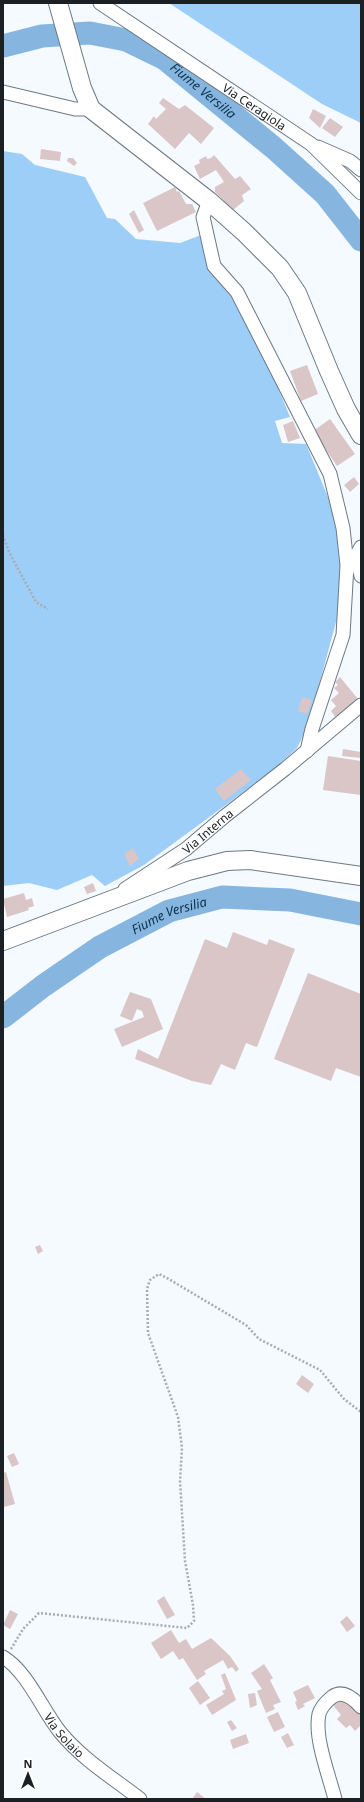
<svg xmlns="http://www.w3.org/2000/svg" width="364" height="1802" font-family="'Noto Sans',sans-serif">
	<rect width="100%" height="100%" fill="#f4faff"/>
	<path fill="#9dcef8" d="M 169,3 L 361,3 L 361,123 L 322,104 Z
		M 3,151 L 22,154 L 35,165 L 85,177 L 107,218 L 115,219 L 136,239 L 180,243 L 201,235 L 228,292 L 256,334 L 290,417 L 275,421 L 282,443 L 306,444 L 335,514 L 341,559 L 339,611 L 308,726 L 297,748 L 272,771 L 144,865 L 105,886 L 92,875 L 57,890 L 29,883 L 3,886 Z"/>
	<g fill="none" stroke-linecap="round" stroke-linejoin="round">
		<g stroke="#86b6df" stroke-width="23">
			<path id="s1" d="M 3,46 L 42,36 L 90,33 L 126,40 L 165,59 L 274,148 L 325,194 L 361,240"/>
			<path id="s2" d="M 3,1017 L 43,986 L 100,947 L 169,911 L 222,897 L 290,900 L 361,914"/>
		</g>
	</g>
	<path fill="#dac5c7" d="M 163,98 L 179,109 L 185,105 L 214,128 L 201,144 L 189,133 L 175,149 L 148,124 L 154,116 L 156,119 L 166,109 L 159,103 Z
		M 313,109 L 326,116 L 320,128 L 309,118 Z
		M 330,118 L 343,127 L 335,137 L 322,128 Z
		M 41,149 L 61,152 L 60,161 L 40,159 Z
		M 214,155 L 235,179 L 240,176 L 251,189 L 242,195 L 244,201 L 233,210 L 215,192 L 215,187 L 224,182 L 216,170 L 200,179 L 194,166 L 200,163 L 199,160 L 206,156 L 207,159 L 211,158 Z
		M 68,158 L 73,158 L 77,163 L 74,166 L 67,161 Z
		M 175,187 L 177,192 L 179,191 L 186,204 L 192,204 L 196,212 L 157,231 L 143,203 Z
		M 134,210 L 144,230 L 139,233 L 129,214 Z
		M 307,365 L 318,394 L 301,401 L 290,371 Z
		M 330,419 L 355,454 L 337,466 L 313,431 Z
		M 293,421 L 300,438 L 288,442 L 283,425 Z
		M 354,477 L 359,484 L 350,492 L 344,485 Z
		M 340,677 L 358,699 L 336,718 L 331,711 L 336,706 L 331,700 L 339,693 L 334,688 L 338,685 L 335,682 Z
		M 302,697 L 312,700 L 307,714 L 298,711 Z
		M 343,749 L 361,752 L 361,758 L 342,756 Z
		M 328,756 L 361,761 L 361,795 L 323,790 Z
		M 241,769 L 251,780 L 224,801 L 215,789 Z
		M 133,848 L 139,859 L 130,866 L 124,854 Z
		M 93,883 L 96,891 L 87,894 L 84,887 Z
		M 24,893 L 26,900 L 32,898 L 34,906 L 28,908 L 29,910 L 7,917 L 3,899 Z
		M 233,932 L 267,945 L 269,939 L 295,949 L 257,1047 L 246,1043 L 235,1070 L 221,1064 L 211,1085 L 192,1081 L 135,1059 L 138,1049 L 158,1059 L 205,939 L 227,948 Z
		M 308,973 L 361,994 L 361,1077 L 336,1068 L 331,1081 L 274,1059 Z
		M 130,992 L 151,999 L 163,1029 L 122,1047 L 114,1029 L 144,1017 L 142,1011 L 137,1009 L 132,1021 L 120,1016 Z
		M 40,1245 L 43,1251 L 38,1254 L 35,1247 Z
		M 302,1375 L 314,1384 L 308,1393 L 296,1384 Z
		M 14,1453 L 19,1464 L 12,1467 L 7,1456 Z
		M 6,1472 L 15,1504 L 4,1507 L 3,1473 Z
		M 164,1596 L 175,1615 L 167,1619 L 157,1601 Z
		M 10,1610 L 18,1614 L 10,1629 L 3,1625 Z
		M 347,1616 L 355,1626 L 347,1632 L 340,1622 Z
		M 171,1630 L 179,1643 L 186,1639 L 192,1649 L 211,1638 L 230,1656 L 239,1669 L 236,1672 L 232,1667 L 228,1669 L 223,1660 L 204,1671 L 206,1674 L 197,1680 L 183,1658 L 179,1660 L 173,1651 L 161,1659 L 151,1643 Z
		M 264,1664 L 273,1678 L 270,1680 L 281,1702 L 273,1705 L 275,1709 L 266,1713 L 257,1691 L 262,1689 L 251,1673 Z
		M 225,1673 L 236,1700 L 212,1715 L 206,1705 L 224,1694 L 222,1691 L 226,1689 L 221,1675 Z
		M 198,1681 L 210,1698 L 200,1705 L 189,1688 Z
		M 308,1685 L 315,1698 L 303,1704 L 305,1706 L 298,1710 L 295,1702 L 297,1701 L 293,1692 Z
		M 255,1693 L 257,1705 L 250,1708 L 248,1694 Z
		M 342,1698 L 361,1712 L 361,1725 L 355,1731 L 350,1725 L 346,1728 L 337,1719 L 341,1715 L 333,1705 Z
		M 278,1712 L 285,1727 L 274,1732 L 267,1717 Z
		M 231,1720 L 237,1728 L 232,1731 L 227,1722 Z
		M 288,1733 L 294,1745 L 287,1748 L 281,1737 Z
		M 246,1734 L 249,1743 L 233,1749 L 230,1740 Z
		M 197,1792 L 206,1799 L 192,1799 Z"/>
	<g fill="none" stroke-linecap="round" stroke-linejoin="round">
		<g stroke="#6c7984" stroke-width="15">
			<g id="street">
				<path id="s3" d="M 100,3 L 311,144 L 361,193"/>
				<path d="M 3,92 L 75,109 L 91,109"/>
				<path d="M 318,147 L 350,161 L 361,170"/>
				<path d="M 209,201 L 203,217 L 214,266 L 237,292 L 330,474 L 343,528 L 347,565 L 343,635 L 312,729 L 307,751"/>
				<path d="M 361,547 L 356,556 L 361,576"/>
				<path id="s4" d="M 125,889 L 186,849 L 225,816 L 285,769 L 361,705"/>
				<path id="s5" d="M 3,1657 C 27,1671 43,1711 60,1732 C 82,1759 113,1778 140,1799"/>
				<path d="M 335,1799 C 329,1775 314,1738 319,1714 C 321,1707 327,1701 332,1697 C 343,1689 354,1699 361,1707"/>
			</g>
		</g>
		<g stroke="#6c7984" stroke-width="20">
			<path id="secondary" d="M 58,3 L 82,88 L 91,109 L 209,201 L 244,232 L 280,268 L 297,293 L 329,371 L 346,409 L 361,435
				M 3,941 L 188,871 L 227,861 L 250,860 L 361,876"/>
		</g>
		<path stroke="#a6acb1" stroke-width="2.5" stroke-dasharray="2 2" stroke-linecap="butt" d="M 3,535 L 9,552 L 36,602 L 48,609
			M 11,1649 L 23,1629 L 39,1613 L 187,1628 L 194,1621 L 193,1605 L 185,1561 L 180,1481 L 182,1448 L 178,1417 L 148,1333 L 147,1289 L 150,1280 L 159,1274 L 167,1278 L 246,1325 L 259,1339 L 320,1370 L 344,1399 L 361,1412"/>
		<use href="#street" stroke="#fff" stroke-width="13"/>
		<use href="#secondary" stroke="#fff" stroke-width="18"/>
	</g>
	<g text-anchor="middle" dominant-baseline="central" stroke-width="3.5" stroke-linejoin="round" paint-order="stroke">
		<g font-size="12" fill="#1b2025" stroke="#fff">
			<text stroke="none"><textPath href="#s3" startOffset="186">Via Ceragiola</textPath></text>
			<text stroke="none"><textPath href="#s4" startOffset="101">Via Interna</textPath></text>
			<text stroke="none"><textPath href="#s5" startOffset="100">Via Solaio</textPath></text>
		</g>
		<g font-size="13" font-style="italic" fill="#0b314c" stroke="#fff">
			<text stroke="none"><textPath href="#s1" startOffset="218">Fiume Versilia</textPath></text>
			<text stroke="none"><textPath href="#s2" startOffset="196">Fiume Versilia</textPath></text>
		</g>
	</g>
	<rect width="364" height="1802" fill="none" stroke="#1b2025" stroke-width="8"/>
	<g transform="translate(28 1774)" stroke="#ffffff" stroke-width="3" paint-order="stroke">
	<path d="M0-3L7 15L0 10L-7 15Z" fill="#1b2025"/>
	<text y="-6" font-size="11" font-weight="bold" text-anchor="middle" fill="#1b2025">N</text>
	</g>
</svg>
